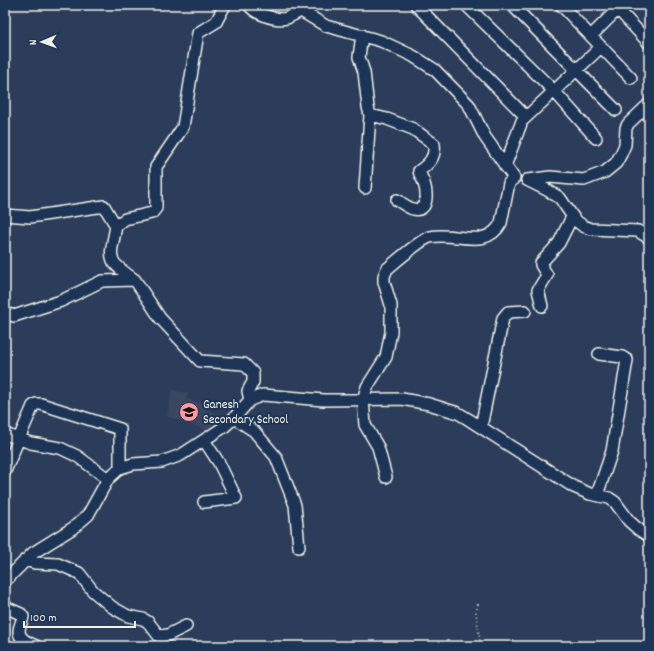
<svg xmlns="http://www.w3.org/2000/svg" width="654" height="651" font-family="Dekko,sans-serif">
	<rect width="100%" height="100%" fill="#2b3d5b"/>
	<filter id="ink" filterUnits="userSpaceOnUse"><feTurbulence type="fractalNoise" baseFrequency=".025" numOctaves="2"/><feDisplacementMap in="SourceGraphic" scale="8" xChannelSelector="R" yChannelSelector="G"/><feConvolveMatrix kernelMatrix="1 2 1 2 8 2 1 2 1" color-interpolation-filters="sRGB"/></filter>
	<g filter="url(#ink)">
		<path fill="#3b4760" d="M 172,390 L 188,393 L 186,399 L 206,404 L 205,409 L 227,418 L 209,431 L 167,416 Z"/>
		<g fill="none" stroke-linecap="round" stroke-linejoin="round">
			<g stroke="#f4f1e8" stroke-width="14">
				<path id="minor" d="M 249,5 C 255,14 276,21 287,18 C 292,16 296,13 301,11 L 326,26 L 381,41 L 413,56 L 435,70 L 469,105 L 485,137 L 514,178
					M 416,5 L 526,117
					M 466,5 L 554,91 L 596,138
					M 512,5 L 616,110
					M 561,5 L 631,78
					M 614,5 L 649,43
					M 362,35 L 359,57 L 364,72 L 368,107 L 370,115 L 365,188
					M 591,36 L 622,5
					M 370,115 L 387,119 L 413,129 L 434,144 C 436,157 429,164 419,171 C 420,176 423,179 424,183 C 427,192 429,213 413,209 C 408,208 401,202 397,200
					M 505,166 L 522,121 L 601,47
					M 527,180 L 547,190 L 560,198 L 575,220 L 583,226 L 591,229 L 638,231 L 649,238
					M 528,180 L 550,177 L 584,180 L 605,172 L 616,163 L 621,154 L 625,145 L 626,128 L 628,124 L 649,104
					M 5,215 L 30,217 L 104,206 L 116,226 C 110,260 105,259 135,280
					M 116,226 L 125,219 L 152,213 L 156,208 L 156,167 L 183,127 L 198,33 L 216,22 L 225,5
					M 542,306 L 538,290 L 547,275 L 541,265 L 541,263 L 559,243 L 572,217
					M 5,313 L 14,316 L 61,301 L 102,281 L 135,280 L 160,318 L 200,361 L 244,364 L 253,373 L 253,382 L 248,391 L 250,400
					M 234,418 L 254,431 L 276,457 L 295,505 L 299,547
					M 481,427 L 503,318 L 508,312 L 525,311
					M 5,434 L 31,443 L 60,448 L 77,456 L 108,479
					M 204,440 L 219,463 L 236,498 L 204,502
					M 5,471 L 33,406 L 36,404 L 41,404 L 120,429 L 120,468
					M 386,477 L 378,447 L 365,425 L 363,400 L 367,387 L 386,357 L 391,332 L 391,305 L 384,282 L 384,276 L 387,269 C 395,262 422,239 430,237 C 455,231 486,251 501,223 L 509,183 L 514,178
					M 597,495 L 612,451 L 627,360 L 622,357 L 599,354
					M 25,560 L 35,563 L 58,564 L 79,573 L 93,591 L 112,607 L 128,616 L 143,619 L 148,622 L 159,636 L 168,635 L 186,626
					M 5,581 L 33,553 L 73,528 L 88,515 L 108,479 L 120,468 L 133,464 L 162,462 L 181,455 L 224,427 L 234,418 L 250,400 L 263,395 L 324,400 L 402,399 L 429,404 L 458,413 L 468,419 L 574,487 L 590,494 L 609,498 L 615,502 L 629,521 L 638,529 L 649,536
					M 5,607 L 21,614 L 23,617 C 22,622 19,626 19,631 C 19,640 29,643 36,646"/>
			</g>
			<path stroke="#f4f1e8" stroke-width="1.5" stroke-dasharray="1 3" stroke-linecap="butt" d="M 478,604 L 476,612 L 480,642 L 479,646"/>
			<use href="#minor" stroke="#1d3557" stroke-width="11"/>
		</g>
	</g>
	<defs>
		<g id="school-disc" transform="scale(1)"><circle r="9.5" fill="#ff9aa2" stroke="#1d3557"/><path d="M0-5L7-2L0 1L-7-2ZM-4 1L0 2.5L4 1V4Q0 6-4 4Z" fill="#111"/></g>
	</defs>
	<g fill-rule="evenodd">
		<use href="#school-disc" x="189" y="412"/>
	</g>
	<g text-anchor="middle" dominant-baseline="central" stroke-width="4" stroke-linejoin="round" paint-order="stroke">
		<g font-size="13" fill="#f4f1e8" stroke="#1d3557" text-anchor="start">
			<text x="203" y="405">Ganesh<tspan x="203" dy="15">Secondary School</tspan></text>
		</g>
	</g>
	<rect width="654" height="651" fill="none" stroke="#1d3557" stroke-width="20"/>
	<rect x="10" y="10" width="634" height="631" fill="none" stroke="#f4f1e8" stroke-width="1.5" filter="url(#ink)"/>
	<g transform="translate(42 42) rotate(268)" stroke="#1d3557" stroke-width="3" paint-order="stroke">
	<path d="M0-3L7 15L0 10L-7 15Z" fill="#f4f1e8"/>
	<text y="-6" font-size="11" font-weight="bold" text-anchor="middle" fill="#f4f1e8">N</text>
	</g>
	<path d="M24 621v6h111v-6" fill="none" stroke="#f4f1e8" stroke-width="2"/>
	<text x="30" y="621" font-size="12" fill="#f4f1e8" stroke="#1d3557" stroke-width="3" paint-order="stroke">100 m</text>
</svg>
